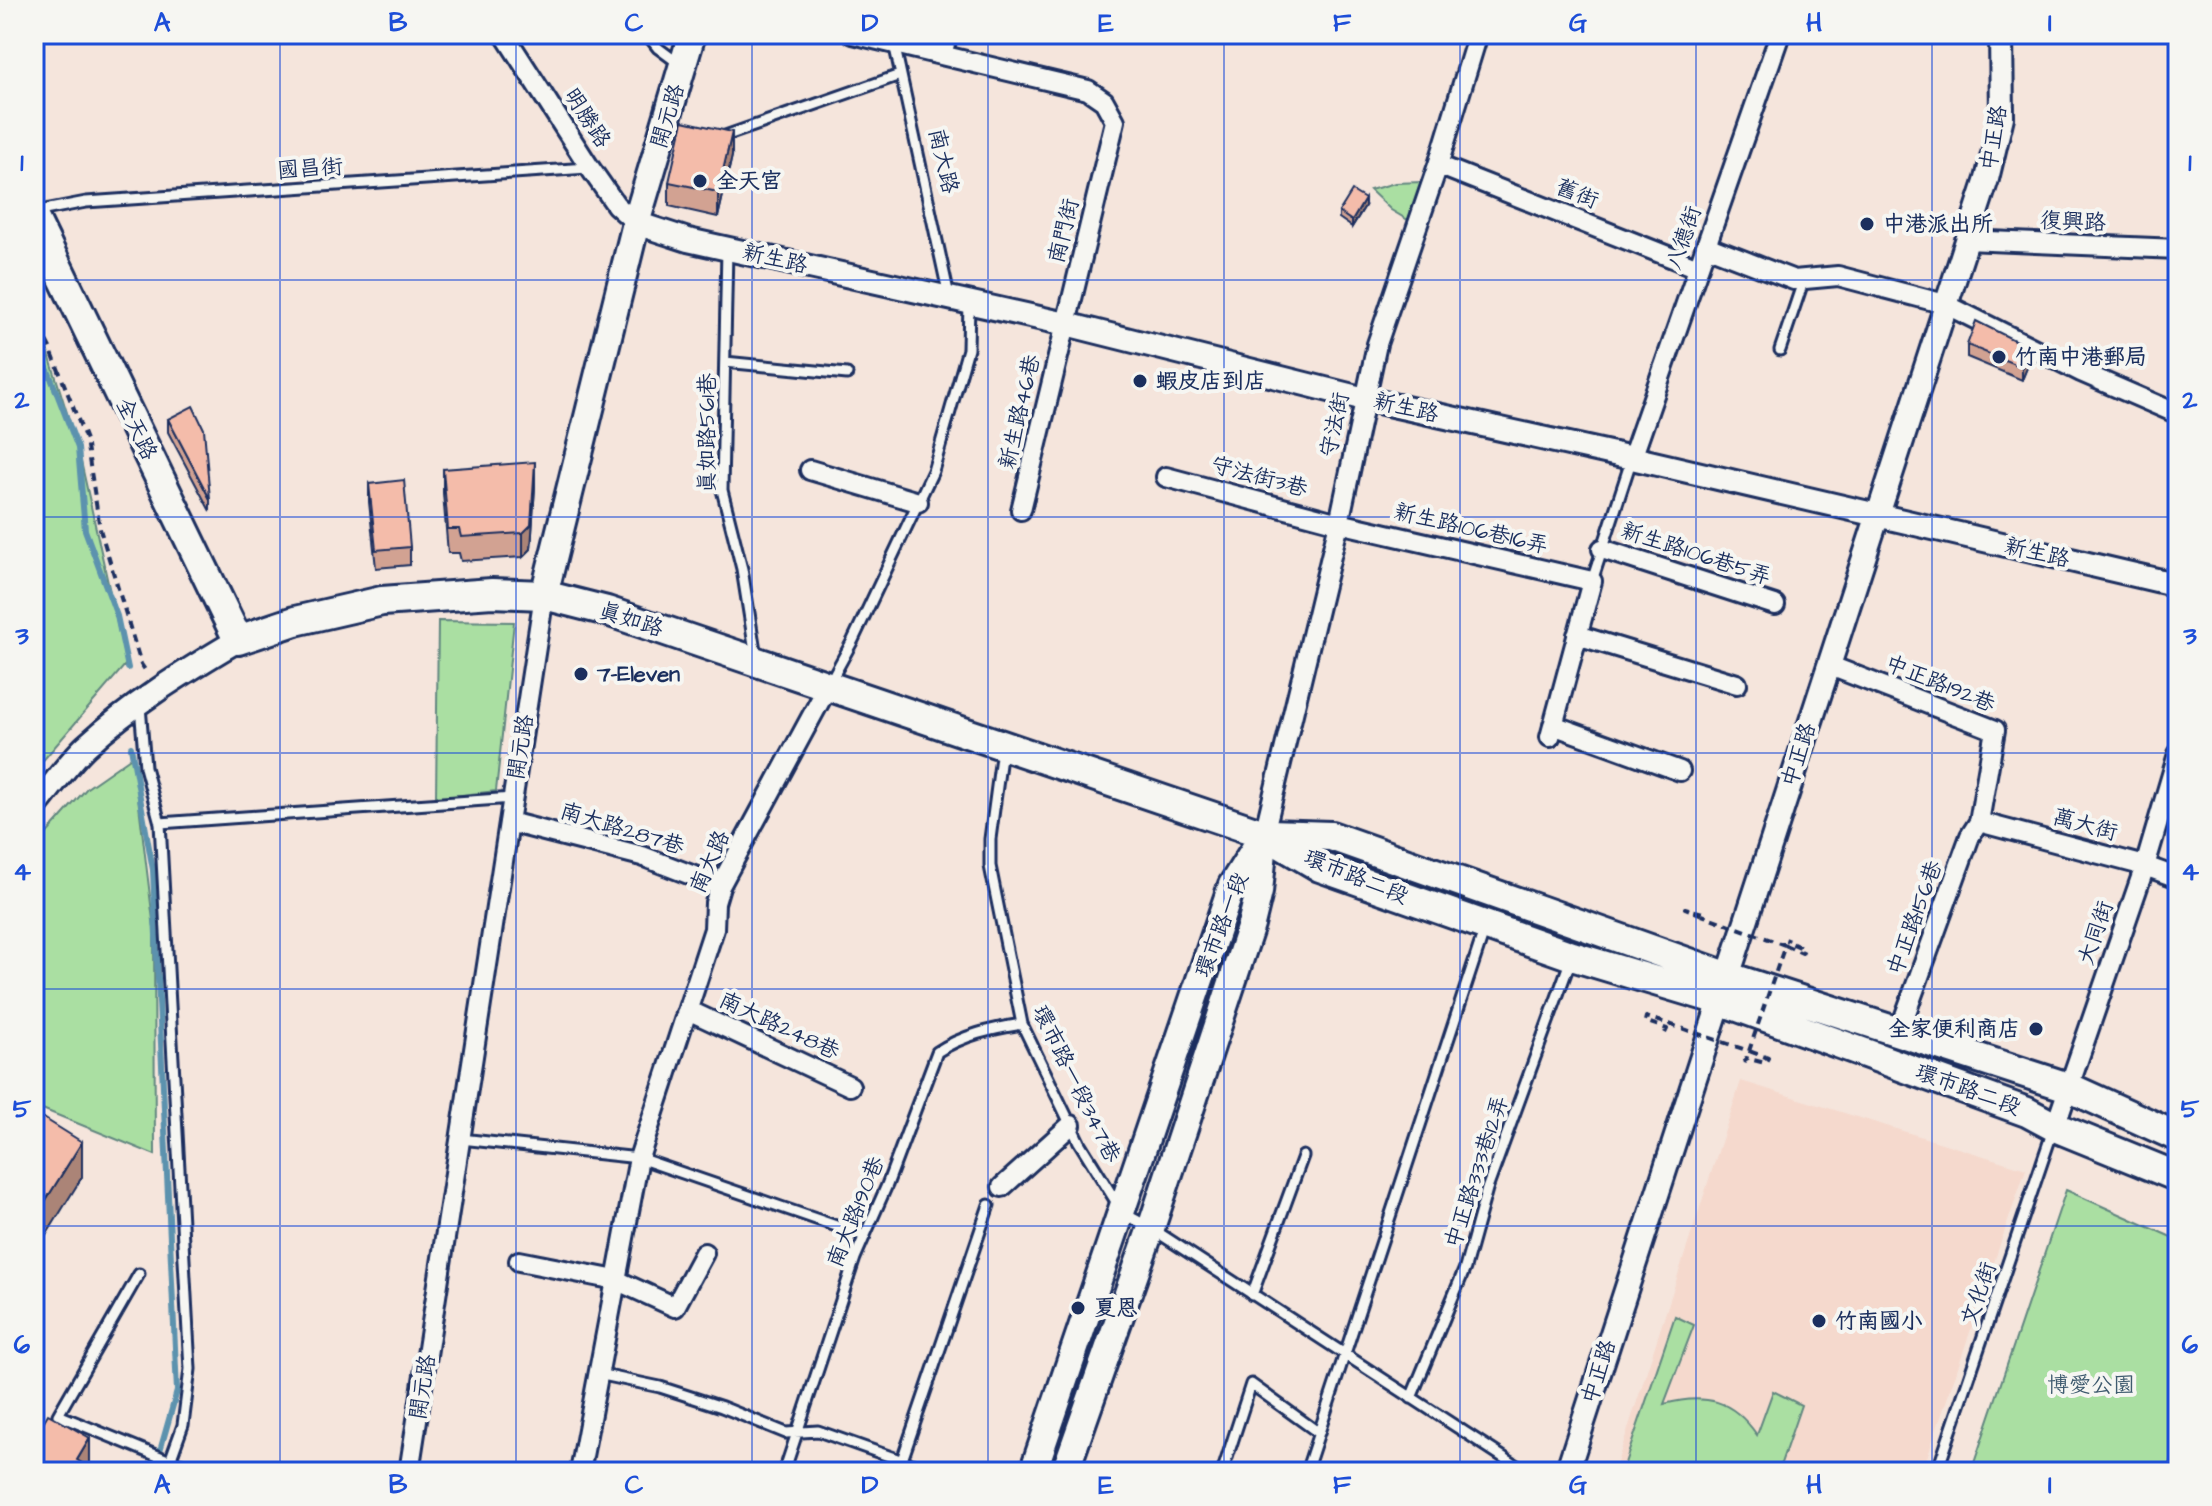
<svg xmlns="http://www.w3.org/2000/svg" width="2212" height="1506" font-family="'Architects Daughter','LXGW WenKai TC',sans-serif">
	<rect width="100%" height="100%" fill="#f5e5dc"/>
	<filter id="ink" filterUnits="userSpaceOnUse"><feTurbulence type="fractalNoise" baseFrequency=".0125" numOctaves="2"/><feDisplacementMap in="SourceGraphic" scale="16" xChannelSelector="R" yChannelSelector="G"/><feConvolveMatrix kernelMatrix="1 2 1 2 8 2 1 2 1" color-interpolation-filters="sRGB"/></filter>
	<g filter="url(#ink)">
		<path fill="#f5d9cd" d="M 1741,1081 L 2026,1169 L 1922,1472 L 1614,1472 Z"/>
		<path fill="#aadfa2" stroke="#628780" stroke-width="2" d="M 1422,182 L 1408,220 L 1391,210 L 1370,190 L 1395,183 Z
			M 34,307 L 78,448 L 126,664 L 34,771 Z
			M 438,621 L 514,622 L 496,791 L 436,798 Z
			M 133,756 L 154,929 L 155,1155 L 35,1106 L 34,1099 L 34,848 L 87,788 Z
			M 2066,1190 L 2178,1240 L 2178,1438 L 2168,1472 L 1971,1472 Z
			M 1675,1316 L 1694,1325 L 1664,1404 C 1705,1393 1732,1399 1757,1435 L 1773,1391 L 1801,1405 L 1778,1472 L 1622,1472 Z"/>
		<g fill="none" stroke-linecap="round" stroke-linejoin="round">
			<path stroke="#5b92ae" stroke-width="6" d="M 34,334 L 78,448 L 85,530 L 117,616 L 128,668
				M 131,747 L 153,870 L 177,1391 L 154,1472"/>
			<g stroke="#1b2f5e" stroke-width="15">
				<path id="service" d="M 647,34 L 658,48 L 681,65
					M 892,34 L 949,296
					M 722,137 L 900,75
					M 34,212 L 86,202 L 588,168
					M 727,249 L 722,490 L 742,569 L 756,657
					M 1780,350 L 1804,279
					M 725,362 L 847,374
					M 1592,581 L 1632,458
					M 830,682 L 853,640 L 933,471 L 968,349 L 969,302
					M 140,706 L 145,767 L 160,823 L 190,1369 L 183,1425 L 170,1461
					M 1002,749 L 990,839 L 990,866 L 1022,1024 L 1079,1142 L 1123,1213 L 1151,1228 L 1526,1472
					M 160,823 L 513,798
					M 461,1139 L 639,1158 L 865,1236
					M 139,1274 L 58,1415 L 170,1461 L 213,1472
					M 1252,1295 L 1303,1156
					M 598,1374 L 660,1387 L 722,1407 L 786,1433 L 818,1431 L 934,1472
					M 1411,1398 L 1465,1268 L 1487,1189 L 1571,959
					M 1224,1467 L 1251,1384 L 1319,1433
					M 784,1472 L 855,1258 L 887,1185 L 937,1052 C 963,1035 991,1029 1022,1024
					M 898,1472 L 989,1205
					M 1306,1472 L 1485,928
					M 1937,1472 L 2053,1130
					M 2175,1472 L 2178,1472"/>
			</g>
			<g stroke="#1b2f5e" stroke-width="24">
				<path id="minor" d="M 504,34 L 590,168 L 616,205 L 636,223
					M 853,34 L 1088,90 L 1104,101 L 1115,121 L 1021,510
					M 942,54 L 948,34
					M 1438,165 L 1698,268
					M 1966,240 L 2178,249
					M 1706,246 L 1794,280 L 1838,276 L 1945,304 L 2081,372 L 2178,414
					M 1632,458 L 1780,34
					M 810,470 L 918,502
					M 1166,477 L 1339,523 L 1592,581 L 1550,737
					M 1602,549 L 1775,605
					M 1577,635 L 1737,684
					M 1828,665 L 1995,730 L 1979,822 L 1970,836 L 1899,1032
					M 1553,725 L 1680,771
					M 509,822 L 642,856 L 720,886
					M 1979,822 L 2145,866 L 2178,878
					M 1264,834 L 1339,523 L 1377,344 L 1438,165 L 1478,34
					M 688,1010 L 850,1086
					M 2055,1127 L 2145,866 L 2178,754
					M 1002,1187 L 1071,1125
					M 519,1261 L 616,1280 L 675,1307 L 704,1253
					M 409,1472 L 544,595
					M 580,1472 L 639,1158 L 714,929 L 715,903 L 720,886 L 828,686"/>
			</g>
			<g stroke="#1b2f5e" stroke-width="28">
				<path id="tertiary" d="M 636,223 L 688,240 L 1066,324 L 1365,399 L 1632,458 L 2178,585
					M 34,808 C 51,788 67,764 86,746 C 132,704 184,672 238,640
					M 1567,1472 L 1987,179 L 2002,117 L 2001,34"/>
			</g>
			<g stroke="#1b2f5e" stroke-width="32">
				<path id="secondary" d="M 544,595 L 636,223 L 692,34
					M 1033,1472 L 1232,885 L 1264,834
					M 1065,1472 L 1151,1228 L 1251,925 L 1259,892 L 1264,841"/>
			</g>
			<g stroke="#1b2f5e" stroke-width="34">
				<path id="primary" d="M 34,218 L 238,640 L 295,621 L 382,601 L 492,593 L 544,595 L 607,611 L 1264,834 L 1320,867 L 1572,956 L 1719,1000 L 2027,1112 L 2055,1127 L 2178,1177
					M 1269,834 L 1331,836 L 1729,977 L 2068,1087 L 2178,1137"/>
			</g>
			<path stroke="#1b2f5e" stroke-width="4" stroke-dasharray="8 6" stroke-linecap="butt" d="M 34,316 L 50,348 L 86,440 L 100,529 L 141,664 L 147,673
				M 1702,915 L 1685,908 L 1703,913 L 1704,910
				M 1785,945 L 1802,953 L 1804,949 L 1787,941 L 1788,938
				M 1665,1033 L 1667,1029 L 1645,1021 L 1646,1017 L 1669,1024
				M 1744,1063 L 1746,1058 L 1765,1063 L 1768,1058 L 1749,1051"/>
			<use href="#service" stroke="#f6f6f2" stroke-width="9"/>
			<use href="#minor" stroke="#f6f6f2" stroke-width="18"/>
			<use href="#tertiary" stroke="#f6f6f2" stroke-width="22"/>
			<use href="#secondary" stroke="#f6f6f2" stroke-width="26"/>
			<use href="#primary" stroke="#f6f6f2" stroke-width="28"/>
			<path stroke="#1b2f5e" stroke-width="4" stroke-dasharray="8 6" stroke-linecap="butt" d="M 1669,1024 L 1749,1051 L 1785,945 L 1702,915"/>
		</g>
		<path fill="#d2a292" stroke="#1b2f5e" stroke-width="2" d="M 732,156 L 718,217 L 669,206 L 669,182 Z
			M 1365,206 L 1352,227 L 1339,218 L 1339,212 Z
			M 1967,345 L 2030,360 L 2022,380 L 1967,357 Z
			M 168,419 L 210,499 L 210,511 L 168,432 Z
			M 443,469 L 535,486 L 531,549 L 523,557 L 461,561 L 459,553 L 448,553 L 443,493 Z
			M 369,484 L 410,547 L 410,565 L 376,568 L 369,502 Z"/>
		<path fill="#ab8477" stroke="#1b2f5e" stroke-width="2" d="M 732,132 L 732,156 L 718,217 L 718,192 Z
			M 1365,199 L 1365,206 L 1352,227 L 1352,221 Z
			M 2030,348 L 2030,360 L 2022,380 L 2022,367 Z
			M 535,462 L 535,486 L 531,549 L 523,557 L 523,533 Z
			M 82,1142 L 82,1177 L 34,1255 L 34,1219 Z
			M 90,1438 L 90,1472 L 77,1472 L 77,1460 Z"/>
		<path fill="#f4bcaa" stroke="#1b2f5e" stroke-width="2" d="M 683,121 L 732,132 L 718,192 L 669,182 Z
			M 1352,191 L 1365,199 L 1352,221 L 1339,212 Z
			M 1976,321 L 2030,348 L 2022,367 L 1967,345 Z
			M 193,406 L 204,429 L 210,499 L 168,419 Z
			M 535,462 L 531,525 L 523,533 L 461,537 L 459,529 L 448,529 L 443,469 Z
			M 404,480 L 410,547 L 376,550 L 369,484 Z
			M 34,1112 L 82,1142 L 34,1219 Z
			M 48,1414 L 90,1438 L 77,1460 L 87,1466 L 83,1472 L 42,1472 L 34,1467 L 34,1438 Z"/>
	</g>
	<path fill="none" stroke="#1d4ed8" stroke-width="2" stroke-opacity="0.55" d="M 280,34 L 280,1472M 516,34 L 516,1472M 752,34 L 752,1472M 988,34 L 988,1472M 1224,34 L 1224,1472M 1460,34 L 1460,1472M 1696,34 L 1696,1472M 1932,34 L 1932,1472M 34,280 L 2178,280M 34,517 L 2178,517M 34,753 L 2178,753M 34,989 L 2178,989M 34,1226 L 2178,1226"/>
	<g fill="#1b2f5e" stroke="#f6f6f2" stroke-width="3">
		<circle cx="700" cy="181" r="8"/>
		<circle cx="1867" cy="224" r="8"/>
		<circle cx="1999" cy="357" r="8"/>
		<circle cx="1140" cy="381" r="8"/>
		<circle cx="581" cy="674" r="8"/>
		<circle cx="2036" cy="1029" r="8"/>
		<circle cx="1078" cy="1308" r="8"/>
		<circle cx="1819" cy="1321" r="8"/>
	</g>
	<g text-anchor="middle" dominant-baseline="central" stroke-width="8" stroke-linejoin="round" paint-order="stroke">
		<g font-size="22" fill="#1b2f5e" stroke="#f6f6f2">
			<text transform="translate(668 116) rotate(-73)">開元路</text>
			<text transform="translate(587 118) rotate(57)">明勝路</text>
			<text transform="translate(1994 138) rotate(-80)">中正路</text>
			<text transform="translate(943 161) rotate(77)">南大路</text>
			<text transform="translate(310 169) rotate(-4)">國昌街</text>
			<text transform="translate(1577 194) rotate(22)">舊街</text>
			<text transform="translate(2073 222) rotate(2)">復興路</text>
			<text transform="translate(1064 231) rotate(-76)">南門街</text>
			<text transform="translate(1684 238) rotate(-71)">八德街</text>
			<text transform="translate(775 259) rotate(13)">新生路</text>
			<text transform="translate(1406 408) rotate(13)">新生路</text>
			<text transform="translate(1020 412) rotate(-77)">新生路46巷</text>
			<text transform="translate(1335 425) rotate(-78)">守法街</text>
			<text transform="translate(136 429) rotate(64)">全天路</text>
			<text transform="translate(707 433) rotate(-90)">真如路561巷</text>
			<text transform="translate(1259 477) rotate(15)">守法街3巷</text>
			<text transform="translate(1471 529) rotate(13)">新生路106巷16弄</text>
			<text transform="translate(2037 553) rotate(13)">新生路</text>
			<text transform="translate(1696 554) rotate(18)">新生路106巷5弄</text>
			<text transform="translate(631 620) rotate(18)">真如路</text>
			<text transform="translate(1940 684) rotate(22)">中正路192巷</text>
			<text transform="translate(521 747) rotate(-81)">開元路</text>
			<text transform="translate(1799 755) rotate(-72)">中正路</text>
			<text transform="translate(2085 825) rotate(15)">萬大街</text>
			<text transform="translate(622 829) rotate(17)">南大路287巷</text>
			<text transform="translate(710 862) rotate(-66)">南大路</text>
			<text transform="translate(1356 877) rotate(22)">環市路二段</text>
			<text transform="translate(1915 918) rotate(-70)">中正路156巷</text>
			<text transform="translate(1222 925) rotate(-69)">環市路一段</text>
			<text transform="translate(2096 933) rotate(-71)">大同街</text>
			<text transform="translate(779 1026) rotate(25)">南大路248巷</text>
			<text transform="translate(1076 1084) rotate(64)">環市路一段347巷</text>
			<text transform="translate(1968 1090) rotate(20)">環市路二段</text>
			<text transform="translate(1477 1172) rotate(-72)">中正路333巷12弄</text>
			<text transform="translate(856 1212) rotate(-68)">南大路190巷</text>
			<text transform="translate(1979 1294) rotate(-71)">文化街</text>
			<text transform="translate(1599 1372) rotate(-72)">中正路</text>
			<text transform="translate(423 1387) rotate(-81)">開元路</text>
		</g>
		<g font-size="22" font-weight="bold" fill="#1b2f5e" stroke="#f6f6f2" text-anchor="start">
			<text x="716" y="181">全天宮</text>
			<text x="1883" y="224">中港派出所</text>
			<text x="2015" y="357">竹南中港郵局</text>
			<text x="1156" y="381">蝦皮店到店</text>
			<text x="597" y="674">7-Eleven</text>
			<text x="2020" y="1029" text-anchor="end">全家便利商店</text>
			<text x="1094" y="1308">夏恩</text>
			<text x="1835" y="1321">竹南國小</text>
		</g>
		<g font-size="22" fill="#3f5b6f" stroke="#f6f6f2">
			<text x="2091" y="1385">博愛公園</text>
		</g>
	</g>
	<rect width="2212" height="1506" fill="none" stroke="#f6f6f2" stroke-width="88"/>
	<rect x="44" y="44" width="2124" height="1418" fill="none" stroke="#1d4ed8" stroke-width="3"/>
	<g font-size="26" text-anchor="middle" font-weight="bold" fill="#1d4ed8">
		<text x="162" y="31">A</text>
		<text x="398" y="31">B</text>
		<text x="634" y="31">C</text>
		<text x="870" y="31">D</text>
		<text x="1106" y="31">E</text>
		<text x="1342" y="31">F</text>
		<text x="1578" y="31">G</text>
		<text x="1814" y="31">H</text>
		<text x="2050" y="31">I</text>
		<text x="22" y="171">1</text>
		<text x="2190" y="171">1</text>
		<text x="22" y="408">2</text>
		<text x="2190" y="408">2</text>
		<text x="22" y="644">3</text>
		<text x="2190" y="644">3</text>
		<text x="22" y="880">4</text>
		<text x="2190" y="880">4</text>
		<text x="22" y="1117">5</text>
		<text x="2190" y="1117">5</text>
		<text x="22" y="1353">6</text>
		<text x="2190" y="1353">6</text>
		<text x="162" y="1493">A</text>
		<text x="398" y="1493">B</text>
		<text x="634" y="1493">C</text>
		<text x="870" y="1493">D</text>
		<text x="1106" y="1493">E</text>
		<text x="1342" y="1493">F</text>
		<text x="1578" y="1493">G</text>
		<text x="1814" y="1493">H</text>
		<text x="2050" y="1493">I</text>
	</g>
</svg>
